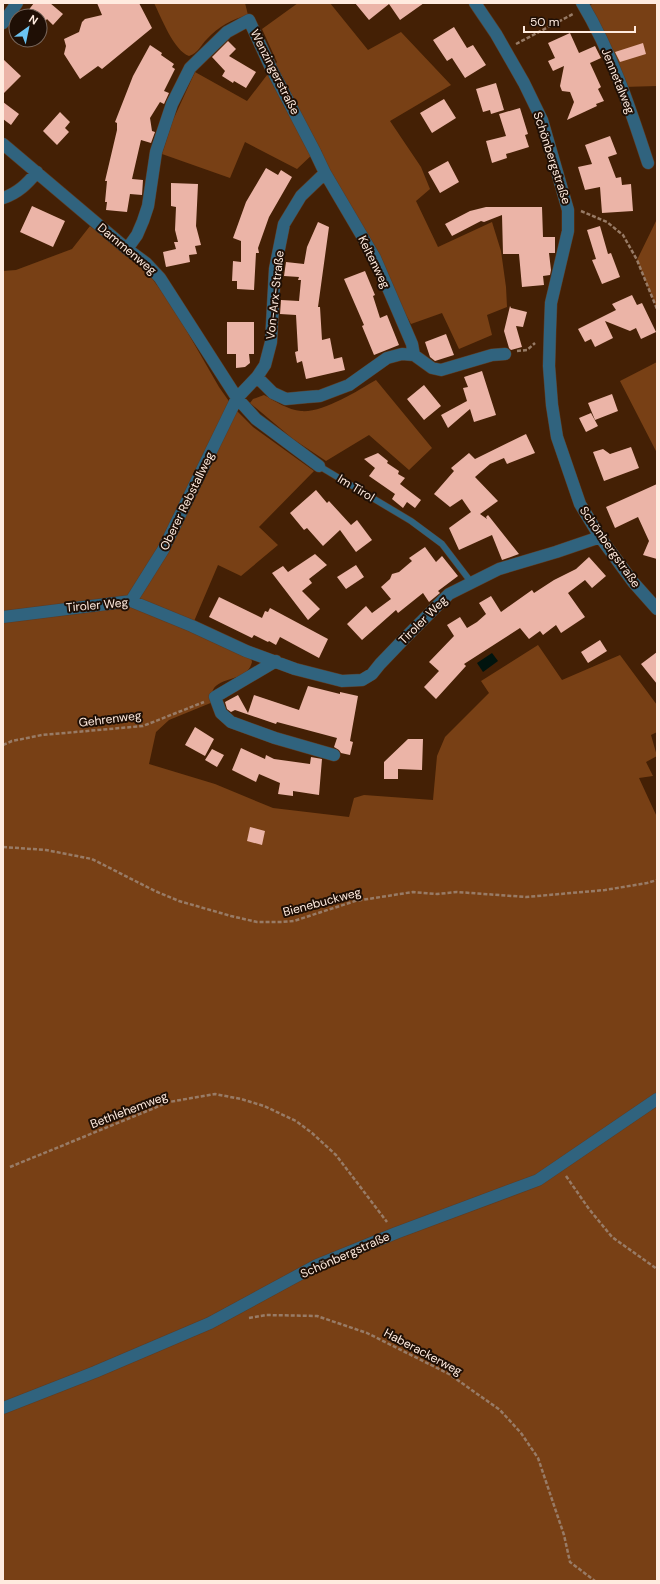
<svg xmlns="http://www.w3.org/2000/svg" width="660" height="1584" font-family="'DM Sans',sans-serif">
	<rect width="100%" height="100%" fill="#442005"/>
	<path fill="#784015" d="M 154,3 L 245,3 L 248,15 C 232,19 218,27 207,39 C 201,45 198,53 189,56 C 174,51 161,17 154,3 Z
		M 298,3 L 330,3 L 368,50 L 401,32 L 451,85 L 390,121 L 421,167 L 430,189 L 416,201 L 438,247 L 492,222 L 501,251 L 506,287 L 507,307 L 487,315 L 492,335 L 459,349 L 442,313 L 411,324 L 329,173 L 321,150 L 315,152 L 297,169 L 245,142 L 230,178 L 162,154 L 173,120 L 195,72 L 247,101 L 277,62 L 262,29 Z
		M 594,3 L 657,3 L 657,86 L 623,87 L 585,8 Z
		M 657,219 L 657,309 L 637,260 Z
		M 90,226 L 137,262 L 151,277 L 173,307 L 219,387 L 233,407 L 253,427 L 314,471 L 259,527 L 278,545 L 241,576 L 218,565 L 192,626 L 251,658 L 252,662 C 251,665 250,668 248,670 C 237,683 206,677 213,702 L 169,720 L 156,732 L 149,764 L 215,784 L 273,808 L 349,817 L 354,798 L 364,795 L 433,800 L 437,756 L 445,737 L 489,693 L 481,681 L 538,645 L 562,680 L 620,655 L 657,705 L 657,732 L 651,735 L 657,756 L 646,762 L 653,776 L 639,778 L 657,817 L 657,1581 L 3,1581 L 3,271 L 16,270 L 72,249 Z
		M 657,362 L 657,453 L 620,381 Z
		M 376,380 L 432,448 L 409,470 L 369,435 L 326,461 L 293,439 L 250,403 L 253,399 L 264,395 C 275,401 288,410 301,411 C 323,413 357,391 376,380 Z"/>
	<path fill="#01140e" d="M 492,653 L 498,661 L 483,672 L 477,663 Z"/>
	<path fill="#ebb4a7" d="M 34,3 L 50,3 L 63,14 L 53,25 L 47,19 L 40,28 L 40,16 L 24,16 Z
		M 97,3 L 139,3 L 152,28 L 102,69 L 98,66 L 80,79 L 64,54 L 66,46 L 64,39 L 79,32 L 82,22 L 85,19 L 102,15 Z
		M 355,3 L 424,3 L 400,20 L 389,4 L 369,20 Z
		M 454,27 L 467,48 L 473,45 L 486,65 L 465,78 L 452,58 L 447,61 L 433,40 Z
		M 570,33 L 579,53 L 595,46 L 601,58 L 590,63 L 601,87 L 598,89 L 604,101 L 596,104 L 597,106 L 567,120 L 574,102 L 570,92 L 562,91 L 560,86 L 564,66 L 553,71 L 548,61 L 555,58 L 548,43 Z
		M 228,41 L 236,49 L 229,56 L 256,72 L 246,88 L 234,81 L 233,83 L 222,76 L 225,71 L 212,57 Z
		M 643,43 L 646,54 L 620,62 L 615,52 Z
		M 150,45 L 162,53 L 161,55 L 174,64 L 172,67 L 175,69 L 164,91 L 169,93 L 164,104 L 160,102 L 150,118 L 152,131 L 155,132 L 151,143 L 141,140 L 132,179 L 143,180 L 142,195 L 130,194 L 127,212 L 106,210 L 107,202 L 105,202 L 107,181 L 105,181 L 117,130 L 117,123 L 115,122 L 133,76 Z
		M 3,59 L 21,76 L 3,94 Z
		M 496,83 L 504,110 L 491,114 L 490,110 L 483,112 L 476,89 Z
		M 444,99 L 456,118 L 432,133 L 420,113 Z
		M 3,102 L 19,114 L 11,125 L 3,119 Z
		M 520,108 L 528,134 L 525,135 L 529,147 L 506,154 L 507,158 L 492,163 L 486,141 L 506,136 L 499,114 Z
		M 60,112 L 70,122 L 65,128 L 69,132 L 57,145 L 43,131 Z
		M 610,136 L 617,154 L 608,157 L 616,178 L 621,177 L 622,185 L 631,184 L 633,211 L 602,213 L 600,187 L 585,190 L 578,167 L 592,164 L 585,145 Z
		M 448,161 L 459,182 L 440,193 L 428,172 Z
		M 266,168 L 278,175 L 281,170 L 292,177 L 269,217 L 258,248 L 259,253 L 256,253 L 254,290 L 237,289 L 237,281 L 232,281 L 233,261 L 241,262 L 241,241 L 233,238 L 246,202 Z
		M 171,183 L 198,184 L 196,226 L 201,245 L 195,246 L 197,254 L 189,255 L 190,262 L 166,267 L 163,252 L 176,249 L 174,242 L 178,242 L 175,230 L 176,207 L 171,206 Z
		M 32,206 L 65,221 L 53,247 L 20,232 Z
		M 486,207 L 542,207 L 543,237 L 555,237 L 555,253 L 549,253 L 551,270 L 550,275 L 543,276 L 544,285 L 522,287 L 519,254 L 503,254 L 502,215 L 484,222 L 481,221 L 452,236 L 445,224 L 470,211 Z
		M 318,222 L 329,227 L 318,307 L 320,307 L 322,340 L 330,338 L 334,359 L 342,357 L 345,370 L 306,379 L 302,361 L 297,363 L 295,352 L 298,351 L 296,315 L 280,314 L 281,300 L 299,301 L 301,280 L 298,280 L 299,277 L 284,276 L 286,262 L 304,264 L 307,247 Z
		M 600,226 L 608,254 L 611,253 L 620,277 L 602,284 L 592,260 L 596,259 L 587,230 Z
		M 365,271 L 375,295 L 373,296 L 380,318 L 387,315 L 399,345 L 374,355 L 362,326 L 364,325 L 344,279 Z
		M 632,295 L 637,305 L 642,303 L 656,332 L 641,339 L 636,328 L 630,331 L 605,321 L 613,338 L 595,347 L 591,339 L 585,342 L 578,329 L 616,310 L 612,304 Z
		M 510,306 L 511,308 L 527,312 L 523,327 L 516,326 L 522,347 L 511,350 L 509,348 L 504,331 Z
		M 227,322 L 254,322 L 254,354 L 249,354 L 250,363 L 245,367 L 236,368 L 236,354 L 227,354 Z
		M 446,334 L 454,355 L 435,361 L 430,357 L 425,342 Z
		M 482,371 L 496,415 L 474,422 L 470,409 L 448,428 L 441,415 L 467,401 L 463,388 L 468,387 L 464,377 Z
		M 424,385 L 441,406 L 424,420 L 407,399 Z
		M 612,394 L 618,411 L 595,420 L 588,403 Z
		M 591,413 L 598,426 L 586,432 L 579,418 Z
		M 526,434 L 535,453 L 507,464 L 504,458 L 490,464 L 475,477 L 498,501 L 480,514 L 487,519 L 486,517 L 488,515 L 519,554 L 502,560 L 492,535 L 459,550 L 449,528 L 471,512 L 462,499 L 450,507 L 434,494 L 454,471 L 451,468 L 469,453 L 475,459 Z
		M 631,447 L 639,468 L 604,481 L 593,452 L 603,449 L 610,454 Z
		M 378,453 L 388,461 L 387,463 L 399,471 L 398,474 L 405,478 L 400,484 L 421,500 L 415,508 L 407,502 L 403,508 L 392,499 L 395,494 L 369,476 L 375,468 L 364,459 Z
		M 657,484 L 657,559 L 643,555 L 649,541 L 638,517 L 615,528 L 606,507 Z
		M 316,490 L 327,503 L 329,501 L 351,525 L 357,520 L 372,540 L 356,552 L 340,530 L 323,546 L 307,528 L 304,530 L 290,513 Z
		M 425,547 L 436,562 L 442,556 L 458,576 L 438,591 L 440,593 L 429,602 L 423,593 L 398,613 L 396,610 L 362,640 L 347,624 L 366,606 L 372,613 L 391,599 L 381,587 L 390,579 L 392,574 L 399,572 L 412,561 L 409,558 Z
		M 315,554 L 327,565 L 309,579 L 312,583 L 302,591 L 320,609 L 308,620 L 272,573 L 283,566 L 288,572 Z
		M 589,557 L 606,576 L 592,588 L 585,580 L 568,593 L 585,617 L 561,633 L 556,625 L 543,635 L 540,631 L 529,639 L 520,628 L 464,664 L 466,666 L 436,699 L 424,687 L 439,671 L 429,662 L 454,636 L 447,625 L 460,617 L 467,628 L 477,622 L 486,614 L 479,603 L 491,596 L 501,612 L 532,590 L 534,593 L 554,580 L 576,569 Z
		M 356,565 L 364,577 L 346,589 L 337,577 Z
		M 219,597 L 262,618 L 265,611 L 268,612 L 270,608 L 328,639 L 319,658 L 280,637 L 276,645 L 269,641 L 268,642 L 254,635 L 252,638 L 209,617 Z
		M 600,640 L 607,651 L 588,663 L 581,652 Z
		M 657,652 L 657,684 L 641,664 Z
		M 308,686 L 340,694 L 340,692 L 358,696 L 350,741 L 353,742 L 350,755 L 341,753 L 339,750 L 334,747 L 337,738 L 277,722 L 276,724 L 235,710 L 231,712 L 227,709 L 225,702 L 238,695 L 248,713 L 254,695 L 299,710 Z
		M 195,727 L 214,739 L 205,756 L 185,745 Z
		M 408,739 L 423,739 L 422,770 L 398,769 L 398,779 L 384,779 L 384,762 Z
		M 241,748 L 265,759 L 266,755 L 274,759 L 310,764 L 311,757 L 322,759 L 319,795 L 293,791 L 293,796 L 278,794 L 280,783 L 259,774 L 256,782 L 232,770 Z
		M 212,749 L 224,755 L 217,767 L 205,760 Z
		M 250,827 L 265,831 L 262,845 L 247,841 Z"/>
	<g fill="none" stroke-linecap="round" stroke-linejoin="round">
		<g stroke="#5e3c24" stroke-width="7">
			<path id="lane" d="M 319,466 L 411,521 L 442,544 L 471,582"/>
		</g>
		<g stroke="#5e3c24" stroke-width="13">
			<path id="street" d="M 475,3 L 496,34 L 524,83 L 542,120 L 568,210 L 568,231 L 551,303 L 550,330 L 549,366 L 552,405 L 557,437 L 580,504 L 600,537 L 633,582 L 657,609
				M 582,3 C 612,53 630,108 648,163
				M 3,23 L 17,3
				M 3,144 L 127,249 L 146,263 L 160,278 L 237,398 L 256,419 L 319,466
				M 3,198 C 18,193 27,184 37,172
				M 127,249 L 137,235 L 143,221 L 148,206 L 156,152 L 172,104 L 190,68 L 227,32 L 249,20 L 271,68 L 315,152 L 325,173 L 375,258 L 412,344 L 414,355
				M 257,377 L 273,393 L 286,399 L 307,397 L 320,396 L 349,385 L 387,358 L 402,354 L 414,355 L 432,368 L 441,370 L 492,355 L 505,354
				M 131,601 L 163,550 L 237,398 L 257,377 L 265,365 L 271,342 L 275,269 L 284,224 L 301,196 L 325,173
				M 3,617 L 131,601 L 192,626 L 246,651 L 295,669 L 342,681 L 362,680 L 372,674 L 380,664 L 404,639 L 449,594 L 499,569 L 556,552 L 600,537
				M 276,661 L 215,697 L 221,713 L 231,722 L 275,738 L 334,755
				M 3,1408 L 95,1372 L 210,1323 L 317,1265 L 396,1233 L 538,1180 L 657,1099"/>
		</g>
		<path stroke="#987b66" stroke-width="2.5" stroke-dasharray="4 2" stroke-linecap="butt" d="M 516,44 L 573,14
			M 581,211 L 607,222 L 623,235 L 637,260 L 657,309
			M 517,351 L 527,350 L 535,343
			M 3,745 L 12,741 L 42,735 L 143,726 L 204,702
			M 3,847 L 46,850 L 92,859 L 155,891 L 179,901 L 231,916 L 257,922 L 282,922 L 294,921 L 355,901 L 413,892 L 437,894 L 457,892 L 526,897 L 605,890 L 647,883 L 657,880
			M 10,1167 L 169,1102 L 215,1094 L 241,1099 L 264,1106 L 296,1121 L 312,1133 L 336,1155 L 387,1222
			M 566,1176 L 589,1209 L 612,1237 L 657,1269
			M 249,1318 L 266,1315 L 317,1316 L 367,1333 L 449,1374 L 500,1410 L 521,1433 L 538,1458 L 564,1535 L 570,1562 L 595,1581"/>
		<use href="#lane" stroke="#30637e" stroke-width="6"/>
		<use href="#street" stroke="#30637e" stroke-width="12"/>
	</g>
	<g text-anchor="middle" dominant-baseline="central" stroke-width="4" stroke-linejoin="round" paint-order="stroke">
		<g font-size="12" fill="#ffebdf" stroke="#1f0f05">
			<text transform="translate(275 72) rotate(63)">Wenzingerstraße</text>
			<text transform="translate(618 81) rotate(68)">Jennetalweg</text>
			<text transform="translate(552 158) rotate(72)">Schönbergstraße</text>
			<text transform="translate(127 249) rotate(40)">Dammenweg</text>
			<text transform="translate(374 262) rotate(64)">Keltenweg</text>
			<text transform="translate(275 295) rotate(-84)">Von-Arx-Straße</text>
			<text transform="translate(356 488) rotate(31)">Im Tirol</text>
			<text transform="translate(187 501) rotate(-64)">Oberer Rebstallweg</text>
			<text transform="translate(610 547) rotate(55)">Schönbergstraße</text>
			<text transform="translate(97 605) rotate(-5)">Tiroler Weg</text>
			<text transform="translate(423 620) rotate(-45)">Tiroler Weg</text>
			<text transform="translate(110 719) rotate(-7)">Gehrenweg</text>
			<text transform="translate(322 902) rotate(-15)">Bienebuckweg</text>
			<text transform="translate(129 1110) rotate(-21)">Bethlehemweg</text>
			<text transform="translate(345 1255) rotate(-24)">Schönbergstraße</text>
			<text transform="translate(423 1352) rotate(28)">Haberackerweg</text>
		</g>
	</g>
	<rect width="660" height="1584" fill="none" stroke="#ffebdf" stroke-width="8"/>
	<g transform="translate(28 28) rotate(33)"><circle r="19" fill="#1f0f05" stroke="#79675c"/>
	<path d="M0-3L7 15L0 10L-7 15Z" fill="#6bc3f2"/>
	<text y="-6" font-size="11" font-weight="bold" text-anchor="middle" fill="#ffebdf">N</text>
	</g>
	<path d="M524 26v6h111v-6" fill="none" stroke="#ffebdf" stroke-width="2"/>
	<text x="530" y="26" font-size="12" fill="#ffebdf" stroke="#1f0f05" stroke-width="3" paint-order="stroke">50 m</text>
</svg>
